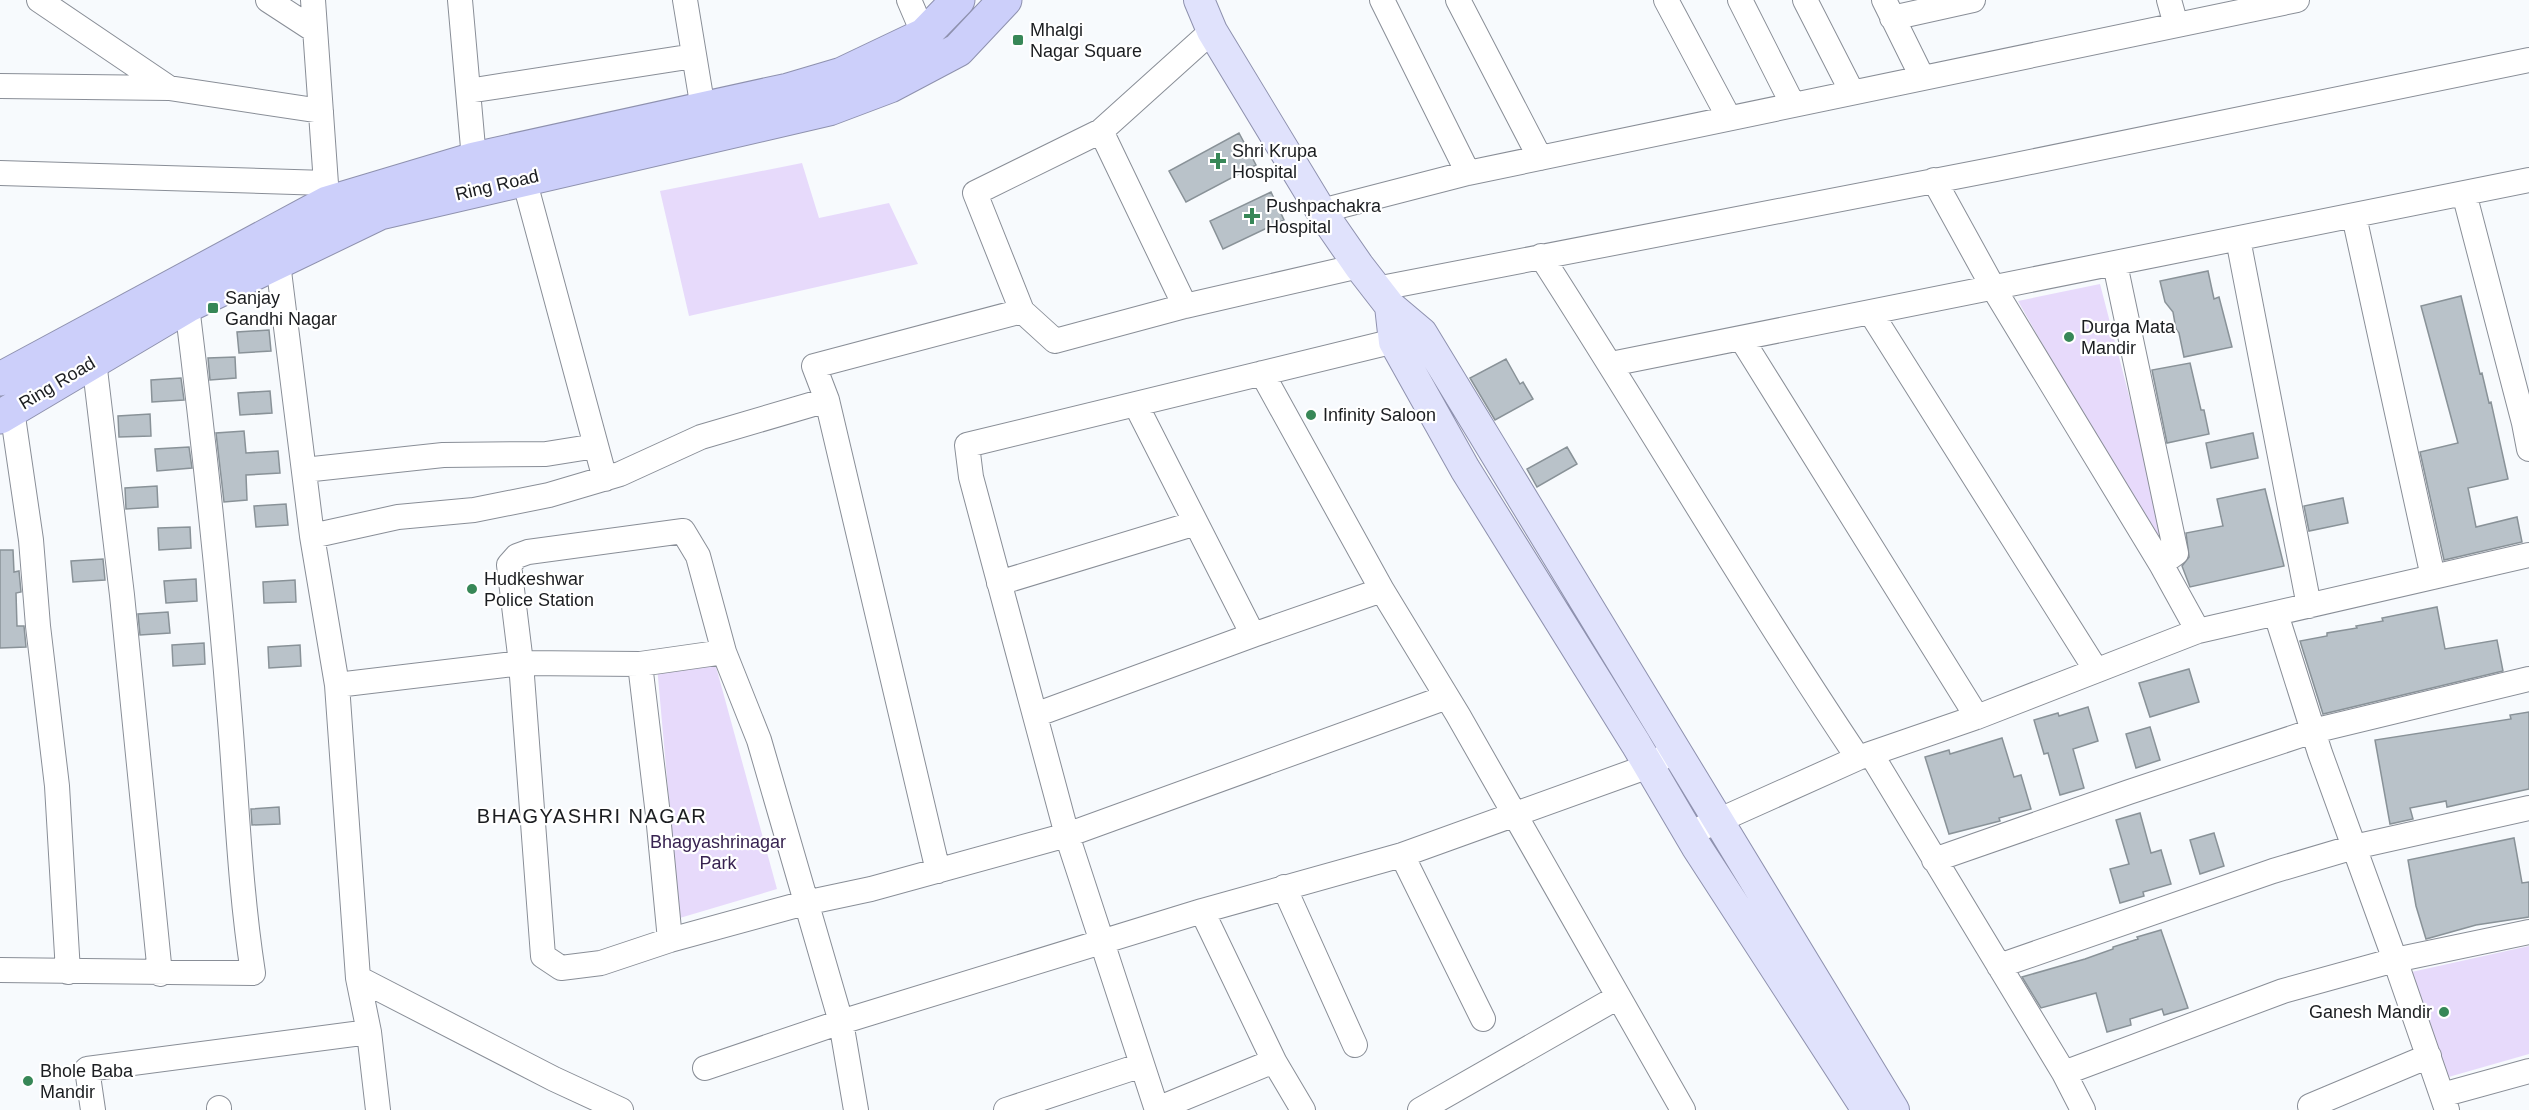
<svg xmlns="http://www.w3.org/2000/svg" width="2529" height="1110" font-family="Helvetica,sans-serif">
	<rect width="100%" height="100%" fill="#f7fafd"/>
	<path fill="#e7dafb" d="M 802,163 L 819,218 L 889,203 L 918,264 L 689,316 L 660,191 Z
		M 2100,284 L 2165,534 L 2150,535 L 2018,301 Z
		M 715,663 L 777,889 L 673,920 L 670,812 L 657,666 Z
		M 2529,946 L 2529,1054 L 2445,1078 L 2407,973 Z"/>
	<path fill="#b9c2c9" stroke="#899298" stroke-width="1.5" d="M 1239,133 L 1256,165 L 1186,202 L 1169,171 Z
		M 1271,192 L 1284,220 L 1223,249 L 1210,221 Z
		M 2208,271 L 2214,299 L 2219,297 L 2232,347 L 2184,357 L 2179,333 L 2176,329 L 2173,312 L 2165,302 L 2160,281 Z
		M 2461,296 L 2480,374 L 2482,373 L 2489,403 L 2491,402 L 2508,479 L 2468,488 L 2476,527 L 2517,517 L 2522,542 L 2444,560 L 2420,452 L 2458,443 L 2421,306 Z
		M 269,330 L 271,351 L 239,353 L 237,332 Z
		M 235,357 L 236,378 L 210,380 L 208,358 Z
		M 1506,359 L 1520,384 L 1523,382 L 1533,399 L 1495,420 L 1470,378 Z
		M 2190,363 L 2201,410 L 2204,410 L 2209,434 L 2167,443 L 2152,370 Z
		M 181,378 L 184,400 L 152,402 L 151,380 Z
		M 270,391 L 272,413 L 240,415 L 238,393 Z
		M 150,414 L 151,436 L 119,437 L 118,416 Z
		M 244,431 L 246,453 L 278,451 L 280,473 L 246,475 L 247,500 L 224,502 L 216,433 Z
		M 2253,433 L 2258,458 L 2211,468 L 2206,443 Z
		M 189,447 L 192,468 L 157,471 L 155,449 Z
		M 1567,447 L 1577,464 L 1537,487 L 1527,469 Z
		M 157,486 L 158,507 L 126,509 L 125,488 Z
		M 2265,489 L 2284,566 L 2190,587 L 2182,566 L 2189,557 L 2186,533 L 2223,526 L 2217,499 Z
		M 2343,498 L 2348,523 L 2309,531 L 2304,506 Z
		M 286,504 L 288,525 L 256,527 L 254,506 Z
		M 190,527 L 191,548 L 159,550 L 158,528 Z
		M 0,550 L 13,550 L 14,572 L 19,571 L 21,592 L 16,593 L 17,626 L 24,626 L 26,647 L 0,648 Z
		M 103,559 L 105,580 L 73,582 L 71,561 Z
		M 196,579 L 197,601 L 166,603 L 164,581 Z
		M 295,580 L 296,602 L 264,603 L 263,582 Z
		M 2437,607 L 2445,649 L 2497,640 L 2503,671 L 2323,714 L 2300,641 L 2327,636 L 2327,633 L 2357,628 L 2356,626 L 2383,621 L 2382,618 Z
		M 168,612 L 170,633 L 140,635 L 138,614 Z
		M 204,643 L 205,664 L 173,666 L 172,645 Z
		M 300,645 L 301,666 L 269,668 L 268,647 Z
		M 2189,669 L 2199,702 L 2150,717 L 2139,683 Z
		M 2088,707 L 2098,741 L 2073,749 L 2084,788 L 2060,795 L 2048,753 L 2044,754 L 2034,720 L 2058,713 L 2059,716 Z
		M 2529,712 L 2529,789 L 2447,807 L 2446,801 L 2410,808 L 2413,819 L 2390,824 L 2375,740 L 2511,719 L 2510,715 Z
		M 2150,727 L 2160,760 L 2136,768 L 2126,734 Z
		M 2002,738 L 2014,777 L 2021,775 L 2031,809 L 1999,818 L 2000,821 L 1949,834 L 1925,757 L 1949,750 L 1950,754 Z
		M 279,807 L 280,824 L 252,825 L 251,809 Z
		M 2140,813 L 2151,853 L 2161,850 L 2171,884 L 2143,892 L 2144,896 L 2120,903 L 2110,869 L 2129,864 L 2116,820 Z
		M 2214,833 L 2224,866 L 2200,874 L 2190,840 Z
		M 2514,838 L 2522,883 L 2529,882 L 2529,917 L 2476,925 L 2426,939 L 2416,906 L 2408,860 Z
		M 2161,930 L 2188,1008 L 2164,1015 L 2162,1009 L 2130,1019 L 2131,1025 L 2107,1032 L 2096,993 L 2041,1008 L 2022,977 L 2085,959 L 2113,949 L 2113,947 L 2138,939 L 2137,937 Z"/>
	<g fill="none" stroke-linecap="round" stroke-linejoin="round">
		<g stroke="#898e97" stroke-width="26">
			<path id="minor" d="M 39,0 L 169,88 L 321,111
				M 268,0 L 314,30
				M 313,0 L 327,198
				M 460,0 L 474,159
				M 685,0 L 703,109
				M 909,0 L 924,35
				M 1382,0 L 1468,173
				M 1458,0 L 1540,158
				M 1666,0 L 1729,118
				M 1740,0 L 1793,105
				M 1805,0 L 1852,92
				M 1884,0 L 1922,77
				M 2169,0 L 2176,25
				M 1892,18 L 1973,0
				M 0,86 L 169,88
				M 468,91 L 694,56
				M 0,173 L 326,183
				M 524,179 L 605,479
				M 1934,180 L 1994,289 L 2161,564 L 2198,631
				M 2464,193 L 2524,423 L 2529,422
				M 1321,211 L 1468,173 L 2297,0
				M 2354,216 L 2433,577
				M 2238,239 L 2309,606
				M 1541,256 C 1648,422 1748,594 1858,758
				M 278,263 L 312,536 L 337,685 L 358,978 L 369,1032 L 378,1110
				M 2115,264 L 2176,553 L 2161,564
				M 1376,289 L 1996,169 L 2529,60
				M 1185,306 L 1101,131 L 1212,31
				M 1022,311 L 975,193 L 1101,131
				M 1871,313 L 2096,670
				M 1741,338 L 1977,717
				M 94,361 L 122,595 L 160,974
				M 1611,364 L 2529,180
				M 1262,373 L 1382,590
				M 827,400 L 938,871
				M 1136,405 L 1253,635 L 1382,590 L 1458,715 L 1683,1110
				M 12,410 L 31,540 L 38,626 L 57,786 L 68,972
				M 2524,423 L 2529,449
				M 304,470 L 443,455 L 546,454 L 596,446
				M 312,536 L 398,517 L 474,510 L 549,495 L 620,474 L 701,437 L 827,400 L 814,366 L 1022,311 L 1055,341 L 1185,306 L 1359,266
				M 999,583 L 1196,523
				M 724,652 L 698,556 L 683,531 L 528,552 L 517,556 L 509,565 L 521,663 L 543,956 L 561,968 L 601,963 L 670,940 L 805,903 L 871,889 L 1067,835 L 1447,697
				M 640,664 L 658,815 L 670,940
				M 337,685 L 521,663 L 640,664 L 724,652 L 759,740 L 841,1022 L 1202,911 L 1402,855 L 1649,766 L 1662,758
				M 1035,715 L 1253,635
				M 1871,754 L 2064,1073 L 2083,1110
				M 1702,828 L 1858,758 L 1977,717 L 2198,631 L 2529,555
				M 1402,855 L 1483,1019
				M 1934,860 L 2129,792 L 2313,731 L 2529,679
				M 1284,887 L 1355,1045
				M 1999,966 L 2273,871 L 2354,847 L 2529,808
				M 0,970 L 253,973 C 240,889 237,805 230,720 C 219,582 204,444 187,306
				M 358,978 L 554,1079 L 621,1110
				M 1274,1061 L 1303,1110
				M 705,1068 L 841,1022 L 856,1110
				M 2064,1073 L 2283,991 L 2395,960 L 2320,753 L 2276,614
				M 2442,1095 L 2529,1071
				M 2310,1106 L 2429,1056
				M 219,1108 L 219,1110
				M 1157,1109 L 1274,1061 L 1202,911
				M 93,1110 L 87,1069 L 369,1032
				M 1006,1110 L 1142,1065
				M 1157,1110 L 1067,835 L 971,477 L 967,445 L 1411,337
				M 1420,1110 L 1618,997
				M 2447,1110 L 2395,960 L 2529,932"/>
		</g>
		<g stroke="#8e91ae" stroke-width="32">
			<path id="major" d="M 1199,0 L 1212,31 L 1321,211 L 1359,266 L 1390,306 L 1422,333 L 1894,1110
				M 1390,306 L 1394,342 L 1465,469 L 1636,744 L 1696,846 L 1867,1110"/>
		</g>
		<g stroke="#8e91ae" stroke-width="35">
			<path id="highway" d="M 0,379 L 327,203 L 474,159 L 788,90 L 842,74 L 924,35 L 958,0
				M 0,417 L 187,306 L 380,213 L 829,109 L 890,86 L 958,50 L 1005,0"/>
		</g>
		<use href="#minor" stroke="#fff" stroke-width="24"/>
		<use href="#major" stroke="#e0e2fc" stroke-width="30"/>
		<use href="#highway" stroke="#cccffa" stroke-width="33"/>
	</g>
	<g fill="#378757" stroke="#fff" stroke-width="2">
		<rect x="1012" y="34" width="12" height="12" rx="3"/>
		<path d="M1215 152h6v6h6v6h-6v6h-6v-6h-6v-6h6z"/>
		<path d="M1249 207h6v6h6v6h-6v6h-6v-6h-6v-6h6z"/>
		<rect x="207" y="302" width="12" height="12" rx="3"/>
		<circle cx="2069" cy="337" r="6"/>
		<circle cx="1311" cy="415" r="6"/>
		<circle cx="472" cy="589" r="6"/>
		<circle cx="2444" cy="1012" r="6"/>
		<circle cx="28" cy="1081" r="6"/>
	</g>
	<g text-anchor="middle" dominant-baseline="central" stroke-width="4.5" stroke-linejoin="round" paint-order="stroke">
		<g font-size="18" fill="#1b1d20" stroke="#fff" text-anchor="start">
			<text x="1030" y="30">Mhalgi<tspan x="1030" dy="21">Nagar Square</tspan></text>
			<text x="1232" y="151">Shri Krupa<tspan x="1232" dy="21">Hospital</tspan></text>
			<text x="1266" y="206">Pushpachakra<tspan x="1266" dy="21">Hospital</tspan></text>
			<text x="225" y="298">Sanjay<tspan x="225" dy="21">Gandhi Nagar</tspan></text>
			<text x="2081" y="327">Durga Mata<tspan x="2081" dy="21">Mandir</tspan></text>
			<text x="1323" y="415">Infinity Saloon</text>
			<text x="484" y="579">Hudkeshwar<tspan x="484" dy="21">Police Station</tspan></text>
			<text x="2432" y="1012" text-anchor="end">Ganesh Mandir</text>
			<text x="40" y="1071">Bhole Baba<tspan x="40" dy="21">Mandir</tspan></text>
		</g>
		<g font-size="18" fill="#1b1d20" stroke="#fff">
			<text transform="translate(497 185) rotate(-13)">Ring Road</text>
			<text transform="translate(57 383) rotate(-31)">Ring Road</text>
		</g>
		<g font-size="18" fill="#382351" stroke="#fff">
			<text x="718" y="842">Bhagyashrinagar<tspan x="718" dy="21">Park</tspan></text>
		</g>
		<g font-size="20" letter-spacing="1.5" fill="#1b1d20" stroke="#fff">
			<text x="592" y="816">BHAGYASHRI NAGAR</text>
		</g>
	</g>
</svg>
